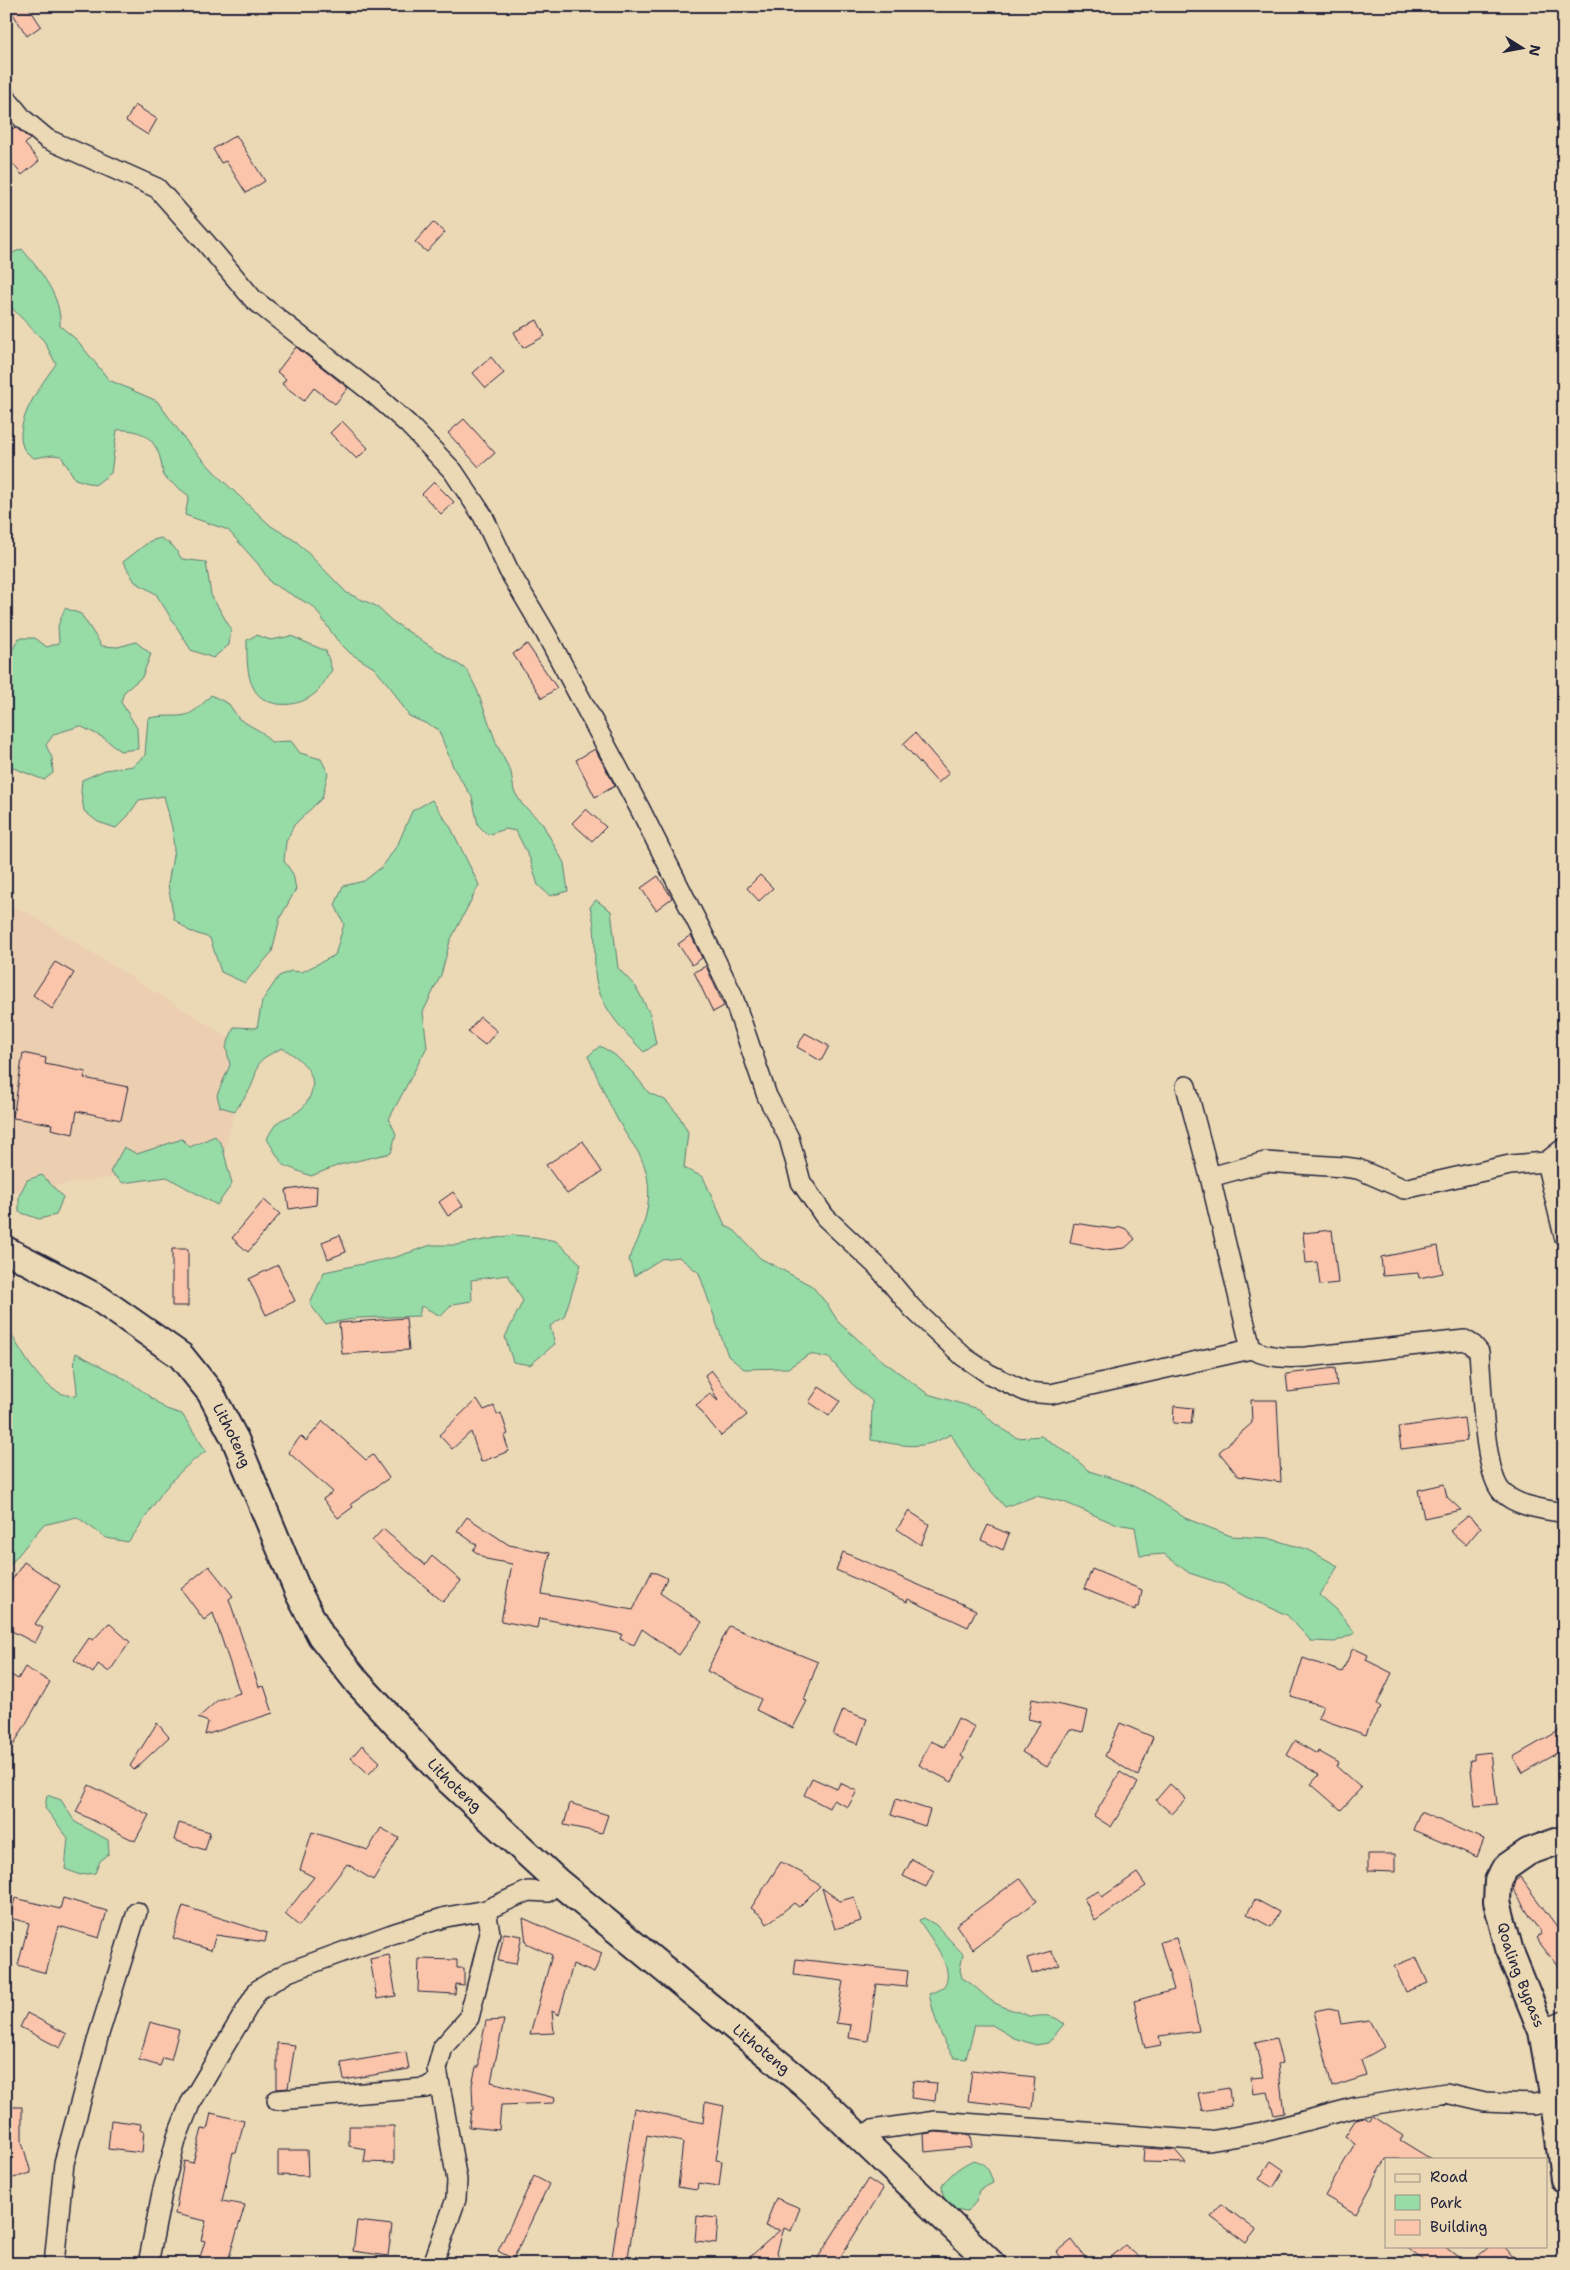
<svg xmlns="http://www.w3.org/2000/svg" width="1570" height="2270" font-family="'Shantell Sans',sans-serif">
	<rect width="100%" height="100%" fill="#ebd9b6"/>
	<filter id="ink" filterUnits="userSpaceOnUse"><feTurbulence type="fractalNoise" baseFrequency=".02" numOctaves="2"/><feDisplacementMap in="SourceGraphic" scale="10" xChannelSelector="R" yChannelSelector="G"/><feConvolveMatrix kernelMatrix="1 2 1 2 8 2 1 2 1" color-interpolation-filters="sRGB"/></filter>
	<g filter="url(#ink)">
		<path fill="#eccfb1" d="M 6,902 L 37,918 L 250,1051 L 222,1162 L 6,1193 Z"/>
		<path fill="#97dba7" stroke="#5c7e71" d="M 6,243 L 10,254 L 22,249 C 40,271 62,296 60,326 L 77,340 L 109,380 L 157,401 L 190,446 L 221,479 L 271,526 L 297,542 L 347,593 L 376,606 L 392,621 L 467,670 L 477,690 L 497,745 L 511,772 L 514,791 L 522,804 L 542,823 L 564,863 L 568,891 L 550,896 L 538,885 L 530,859 L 516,831 L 505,829 L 488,835 L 478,825 L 472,797 L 454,769 L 438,729 L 409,716 L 391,688 L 374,668 L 350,653 L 337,640 L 314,607 L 271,583 L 258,564 L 228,530 L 185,515 L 189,496 L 163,476 C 161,446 149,428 117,430 L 111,473 L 95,485 L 75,479 L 61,456 L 52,455 L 34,458 C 30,455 24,451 23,447 C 13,422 42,383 56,364 L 44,341 L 6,302 Z
			M 161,538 L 173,546 L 182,559 L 206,562 L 211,595 L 231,629 L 229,645 L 213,658 L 191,650 L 156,594 L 135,582 L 123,562 L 150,541 Z
			M 65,608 L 81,614 L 102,646 L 118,647 L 136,642 L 151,654 L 142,677 L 124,692 L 121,702 L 137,728 L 138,749 L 120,751 L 104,738 L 80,726 L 54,734 L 46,745 L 52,758 L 53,773 L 44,780 L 6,765 L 6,652 L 12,651 L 19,638 L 35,638 L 47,647 L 59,643 L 58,626 Z
			M 256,635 L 271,640 L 291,636 L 326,651 L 332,670 C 326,678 321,690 313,695 C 297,708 265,709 254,689 C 246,675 247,655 247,640 Z
			M 211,695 L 229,704 L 239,719 L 263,733 L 271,742 L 291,741 L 300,753 L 321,759 L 328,773 L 322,798 L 294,825 L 286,842 L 284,861 L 293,874 L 296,889 L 280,918 L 272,952 L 245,983 L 221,972 L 210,938 L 189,931 L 174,919 L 168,884 L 174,850 L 172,828 L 164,796 L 139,800 L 128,816 L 116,828 L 98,822 L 84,811 L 81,792 L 82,780 L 105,770 L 133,766 L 145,755 L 148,718 C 184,712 184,725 211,695 Z
			M 432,800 L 451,828 L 479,885 L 450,941 L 441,975 L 423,1012 L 427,1047 L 389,1119 L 396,1134 L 391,1153 L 339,1165 L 311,1176 L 283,1165 L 267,1139 C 280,1112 283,1124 301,1109 C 304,1107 306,1103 308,1100 C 322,1076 302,1059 282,1048 C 252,1063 262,1060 251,1087 C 247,1095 240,1103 235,1111 L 220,1107 L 217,1095 L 230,1065 L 226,1047 L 234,1027 L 257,1028 L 262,1001 L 279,976 L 291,971 L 302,972 L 335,955 L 344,924 L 335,905 L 343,886 L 364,881 L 383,866 L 398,844 L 412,811 Z
			M 596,900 L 611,911 L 618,968 L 636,987 L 650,1014 L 656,1044 L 644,1052 C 623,1031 597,1004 595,972 C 594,950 597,928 590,907 Z
			M 600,1046 L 615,1055 L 634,1074 L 649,1093 L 665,1100 L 678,1114 L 688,1132 L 684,1168 L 703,1177 L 725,1225 L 735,1231 L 760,1258 L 812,1286 L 827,1304 L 839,1323 L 883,1361 L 928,1394 L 979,1409 L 995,1424 L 1017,1438 L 1041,1436 L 1071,1455 L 1089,1471 L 1127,1483 L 1151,1495 L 1185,1518 L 1231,1536 L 1268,1538 L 1309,1550 L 1338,1566 L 1320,1595 L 1337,1610 L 1355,1633 L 1335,1642 L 1311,1641 L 1287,1615 L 1244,1596 L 1223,1584 L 1189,1573 L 1164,1554 L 1140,1556 L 1135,1527 L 1115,1524 L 1064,1502 L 1036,1496 L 1005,1507 L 971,1468 L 951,1434 C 921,1452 903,1445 871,1440 L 872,1401 L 852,1384 L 829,1358 L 810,1354 L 788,1368 L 744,1369 L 728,1356 L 699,1273 L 679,1257 L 661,1259 L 634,1276 L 629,1259 C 644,1229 657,1194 642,1160 C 638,1150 630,1141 624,1131 C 610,1107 599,1081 588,1056 Z
			M 215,1136 L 222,1145 L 232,1184 L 217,1205 L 167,1177 L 123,1183 L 110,1172 L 124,1147 L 137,1154 L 182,1139 L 190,1147 Z
			M 42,1175 L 63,1197 L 56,1215 L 39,1219 L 19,1212 L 19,1196 L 27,1180 Z
			M 513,1235 L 536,1237 L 556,1241 L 581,1264 L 564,1317 L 550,1326 L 555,1344 L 530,1365 L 513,1362 L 505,1337 L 523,1301 L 508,1275 L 471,1280 L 472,1301 L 453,1304 L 441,1316 L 421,1306 L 419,1316 L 358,1318 L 325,1324 L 310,1304 L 324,1272 L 396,1257 L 431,1245 L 457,1245 Z
			M 6,1326 C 21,1349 45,1401 77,1395 C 77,1380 72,1367 76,1353 L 129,1381 L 166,1409 L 182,1414 L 206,1451 C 188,1464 171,1479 159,1497 C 148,1512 140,1528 128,1542 L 106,1538 L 77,1517 L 43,1525 L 6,1570 Z
			M 47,1795 L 61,1800 L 75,1822 L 108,1840 L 109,1854 L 100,1861 L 95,1873 L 80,1875 L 65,1869 L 68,1838 L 45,1808 Z
			M 924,1918 L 936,1925 L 963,1954 L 960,1970 L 962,1978 C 976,1985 987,2000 997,2004 C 1008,2010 1020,2011 1031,2017 C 1044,2015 1053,2014 1064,2024 L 1048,2043 L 1036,2045 L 1014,2038 L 992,2025 L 975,2025 L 966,2059 L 955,2058 C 941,2041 934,2016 929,1994 C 933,1992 940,1990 943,1987 C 959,1971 926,1933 919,1920 Z
			M 974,2160 C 986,2163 990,2171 993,2183 L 979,2190 L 976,2202 L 967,2212 C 952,2211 942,2202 942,2186 C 949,2175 961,2165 974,2160 Z"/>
		<path fill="#fbc5ac" stroke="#22223b" d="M 8,6 L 28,6 L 41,26 L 27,36 Z
			M 135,105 L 157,119 L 148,135 L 126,121 Z
			M 6,121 L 13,129 L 15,127 L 30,139 L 25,144 L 39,161 L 22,175 L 8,158 L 6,160 Z
			M 236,135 L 265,181 L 246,193 L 226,161 L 221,163 L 213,149 Z
			M 433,222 L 445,232 L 427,252 L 415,242 Z
			M 537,320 L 545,336 L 523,348 L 514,332 Z
			M 296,347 L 348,388 L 335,404 L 314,388 L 304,401 L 282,384 L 286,379 L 277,372 Z
			M 491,357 L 504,373 L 486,388 L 473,373 Z
			M 464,419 L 495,453 L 479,467 L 448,433 Z
			M 342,421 L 368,448 L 357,459 L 330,433 Z
			M 434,482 L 454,502 L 441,514 L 422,494 Z
			M 527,644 L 557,688 L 542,698 L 513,654 Z
			M 915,733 L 949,773 L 938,783 L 903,744 Z
			M 595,749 L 615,786 L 595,797 L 576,760 Z
			M 586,809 L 606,827 L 592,841 L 572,823 Z
			M 760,875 L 773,888 L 759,901 L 747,888 Z
			M 658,876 L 672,898 L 656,910 L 641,888 Z
			M 691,935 L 702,958 L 692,965 L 678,944 Z
			M 55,962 L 74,973 L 52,1009 L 33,995 Z
			M 706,966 L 724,1006 L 713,1012 L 694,972 Z
			M 480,1017 L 497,1031 L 485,1045 L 468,1032 Z
			M 805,1033 L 829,1046 L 821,1061 L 797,1047 Z
			M 23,1053 L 46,1058 L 45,1064 L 86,1072 L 84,1078 L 128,1087 L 121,1120 L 77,1111 L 73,1134 L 51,1129 L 52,1124 L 13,1118 Z
			M 583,1141 L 602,1172 L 567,1194 L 546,1165 Z
			M 317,1186 L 316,1205 L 289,1209 L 286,1190 Z
			M 453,1192 L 463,1206 L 448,1216 L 439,1202 Z
			M 264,1200 L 280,1214 L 248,1252 L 232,1238 Z
			M 1074,1223 L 1114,1229 L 1121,1227 L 1126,1229 L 1135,1239 L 1125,1248 L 1106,1250 L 1070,1243 Z
			M 1332,1230 L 1338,1283 L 1320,1285 L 1317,1262 L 1306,1263 L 1303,1233 Z
			M 340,1235 L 346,1252 L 328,1259 L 322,1242 Z
			M 1438,1246 L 1443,1273 L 1419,1278 L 1418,1273 L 1383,1276 L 1381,1257 Z
			M 172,1249 L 188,1249 L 188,1306 L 172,1306 Z
			M 278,1265 L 295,1301 L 266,1315 L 249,1279 Z
			M 406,1318 L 409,1350 L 342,1354 L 339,1323 Z
			M 1335,1368 L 1337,1386 L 1288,1392 L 1286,1374 Z
			M 711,1370 L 747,1415 L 721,1436 L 696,1405 L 710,1394 L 718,1401 L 705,1375 Z
			M 819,1387 L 840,1401 L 829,1416 L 809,1402 Z
			M 477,1399 L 484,1410 L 494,1406 L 497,1415 L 501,1413 L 508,1434 L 504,1436 L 509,1451 L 481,1462 L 471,1432 L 452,1449 L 439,1435 Z
			M 1251,1400 L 1277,1400 L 1281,1482 L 1238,1476 L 1219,1452 L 1252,1423 Z
			M 1174,1406 L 1193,1408 L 1191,1424 L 1173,1423 Z
			M 1464,1418 L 1467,1441 L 1401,1449 L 1398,1427 Z
			M 323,1421 L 366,1460 L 373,1455 L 389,1478 L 351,1504 L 353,1507 L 338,1518 L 323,1499 L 333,1492 L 288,1452 L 301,1436 L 306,1441 Z
			M 1444,1484 L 1447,1497 L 1461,1510 L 1424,1518 L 1418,1490 Z
			M 909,1511 L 929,1524 L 921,1545 L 897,1529 Z
			M 1468,1516 L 1481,1527 L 1466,1545 L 1450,1531 Z
			M 467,1517 L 509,1545 L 550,1553 L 542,1594 L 633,1610 L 652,1571 L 667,1578 L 660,1593 L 702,1622 L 679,1655 L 642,1629 L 634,1645 L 620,1639 L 622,1634 L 539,1618 L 537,1628 L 501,1621 L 512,1564 L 486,1559 L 473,1550 L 477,1545 L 457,1531 Z
			M 988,1525 L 1009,1534 L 1003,1550 L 981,1540 Z
			M 383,1529 L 425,1565 L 432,1556 L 461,1581 L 443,1602 L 372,1541 Z
			M 843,1552 L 976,1610 L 968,1627 L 908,1599 L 907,1602 L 836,1570 Z
			M 24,1562 L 60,1586 L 35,1624 L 43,1628 L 35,1643 L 6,1628 L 6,1589 Z
			M 209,1566 L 233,1596 L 229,1599 L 259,1687 L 264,1686 L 273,1713 L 205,1735 L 208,1722 L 198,1718 L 218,1700 L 240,1693 L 213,1613 L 204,1620 L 181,1589 Z
			M 1092,1569 L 1142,1590 L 1139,1607 L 1135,1607 L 1135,1610 L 1084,1589 Z
			M 109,1623 L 130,1642 L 109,1672 L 98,1664 L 93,1673 L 74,1660 L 89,1638 L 93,1640 Z
			M 729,1626 L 818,1662 L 804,1700 L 807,1701 L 793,1728 L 756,1710 L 761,1699 L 707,1671 Z
			M 1353,1648 L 1368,1655 L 1366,1660 L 1392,1673 L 1377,1704 L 1381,1707 L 1370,1724 L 1366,1735 L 1318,1718 L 1323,1706 L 1291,1696 L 1303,1658 L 1342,1672 Z
			M 25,1667 L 50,1682 L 6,1758 L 6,1672 L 18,1679 Z
			M 1032,1699 L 1088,1711 L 1083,1732 L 1070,1729 L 1047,1767 L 1022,1752 L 1041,1722 L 1028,1719 Z
			M 843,1710 L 867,1719 L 858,1744 L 833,1735 Z
			M 958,1718 L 975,1727 L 961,1756 L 964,1758 L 952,1782 L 919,1765 L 931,1741 L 944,1747 Z
			M 157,1723 L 169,1737 L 134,1770 L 130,1766 Z
			M 1120,1723 L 1153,1737 L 1138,1776 L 1105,1756 Z
			M 1564,1728 L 1564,1749 L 1522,1773 L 1513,1757 Z
			M 1295,1741 L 1317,1754 L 1318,1751 L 1339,1763 L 1337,1767 L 1361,1788 L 1341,1810 L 1311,1784 L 1319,1775 L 1287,1755 Z
			M 362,1745 L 380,1762 L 369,1774 L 351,1758 Z
			M 1491,1752 L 1497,1804 L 1475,1806 L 1470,1760 L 1474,1760 L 1474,1754 Z
			M 1120,1772 L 1138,1783 L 1111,1827 L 1094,1816 Z
			M 812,1778 L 837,1789 L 840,1783 L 857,1791 L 848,1807 L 833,1800 L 829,1808 L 804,1795 Z
			M 1170,1784 L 1186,1799 L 1172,1814 L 1156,1800 Z
			M 89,1785 L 149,1815 L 135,1841 L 76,1812 Z
			M 896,1799 L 930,1810 L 925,1826 L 891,1815 Z
			M 570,1803 L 608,1815 L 602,1833 L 564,1825 Z
			M 1420,1812 L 1484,1839 L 1477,1857 L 1413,1830 Z
			M 179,1823 L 210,1832 L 205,1850 L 174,1840 Z
			M 381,1828 L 399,1838 L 373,1880 L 347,1864 L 299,1926 L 285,1914 L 314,1877 L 300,1870 L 312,1832 L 368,1850 Z
			M 1368,1854 L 1395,1854 L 1395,1872 L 1368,1871 Z
			M 912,1859 L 934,1871 L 926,1887 L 903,1876 Z
			M 781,1862 L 804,1874 L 820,1886 L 799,1907 L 794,1903 L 767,1924 L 762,1916 L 751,1908 Z
			M 1137,1873 L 1146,1886 L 1095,1921 L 1084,1898 L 1099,1891 L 1102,1897 Z
			M 1520,1877 L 1564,1936 L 1564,1975 L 1536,1938 L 1541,1934 L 1513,1889 L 1515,1881 Z
			M 1020,1878 L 1037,1901 L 973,1949 L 956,1925 Z
			M 822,1888 L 840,1901 L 854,1897 L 861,1921 L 835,1929 Z
			M 15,1898 L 60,1909 L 63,1898 L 107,1911 L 99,1938 L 59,1926 L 46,1973 L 18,1965 L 29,1923 L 10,1918 Z
			M 1255,1899 L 1279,1912 L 1271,1927 L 1247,1914 Z
			M 183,1906 L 267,1933 L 265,1942 L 216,1935 L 211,1950 L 173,1938 Z
			M 523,1918 L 602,1953 L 594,1973 L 573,1964 L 559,2015 L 552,2011 L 554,2033 L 530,2034 L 552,1955 L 526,1943 Z
			M 504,1933 L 522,1936 L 516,1964 L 498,1961 Z
			M 1176,1938 L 1190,1983 L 1199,2031 L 1159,2036 L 1161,2045 L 1145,2048 L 1134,2001 L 1174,1990 L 1160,1942 Z
			M 1051,1951 L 1060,1965 L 1032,1974 L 1027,1958 Z
			M 389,1955 L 396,1996 L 377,1999 L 370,1959 Z
			M 1416,1957 L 1428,1983 L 1406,1992 L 1394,1966 Z
			M 419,1959 L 457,1960 L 457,1968 L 464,1968 L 464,1985 L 456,1984 L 455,1994 L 418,1992 Z
			M 796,1959 L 908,1971 L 906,1987 L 876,1984 L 868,2041 L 849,2038 L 851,2025 L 836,2023 L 843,1981 L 794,1975 Z
			M 1329,2008 L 1338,2010 L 1341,2024 L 1369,2020 L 1384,2047 L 1361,2060 L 1366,2076 L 1332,2087 L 1314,2011 Z
			M 27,2013 L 67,2034 L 60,2048 L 20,2027 Z
			M 504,2020 L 491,2082 L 555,2098 L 554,2103 L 501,2105 L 499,2130 L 469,2127 L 471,2110 L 473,2110 L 472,2085 L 476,2067 L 479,2067 L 479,2055 L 486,2021 Z
			M 150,2022 L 179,2030 L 171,2060 L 163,2058 L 160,2066 L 139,2060 Z
			M 1276,2038 L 1282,2063 L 1278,2064 L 1284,2113 L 1274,2115 L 1268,2092 L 1253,2094 L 1251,2078 L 1264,2077 L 1255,2043 Z
			M 277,2043 L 295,2045 L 288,2088 L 277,2089 Z
			M 406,2052 L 409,2069 L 344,2080 L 341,2063 Z
			M 972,2070 L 1035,2077 L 1032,2108 L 968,2101 Z
			M 913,2081 L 937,2083 L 935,2101 L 911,2098 Z
			M 1229,2088 L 1231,2106 L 1202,2111 L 1198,2093 Z
			M 705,2102 L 724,2106 L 716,2160 L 722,2161 L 719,2186 L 698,2183 L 697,2190 L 678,2187 L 683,2142 L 647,2135 L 627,2264 L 611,2264 L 634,2108 L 703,2123 Z
			M 11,2105 L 11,2107 L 22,2107 L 22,2142 L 31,2173 L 6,2180 L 6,2106 Z
			M 211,2113 L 244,2121 L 236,2153 L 233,2152 L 222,2201 L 245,2205 L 227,2264 L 198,2264 L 205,2241 L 201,2240 L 206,2221 L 175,2214 L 184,2161 L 193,2163 L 202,2129 L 207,2130 Z
			M 1373,2116 L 1403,2136 L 1400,2140 L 1431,2159 L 1386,2159 L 1356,2214 L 1325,2196 L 1355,2143 L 1345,2136 L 1356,2119 L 1364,2117 L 1370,2121 Z
			M 111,2120 L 141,2124 L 140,2130 L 144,2130 L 142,2153 L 108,2149 Z
			M 349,2126 L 394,2126 L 394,2163 L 364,2162 L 366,2149 L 349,2146 Z
			M 936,2132 L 970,2135 L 972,2147 L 925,2152 L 924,2134 Z
			M 1144,2148 L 1175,2150 L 1186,2163 L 1143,2162 Z
			M 278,2150 L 307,2150 L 308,2176 L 278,2175 Z
			M 1271,2161 L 1284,2170 L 1273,2188 L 1259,2179 Z
			M 534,2176 L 549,2184 L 513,2259 L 498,2251 Z
			M 868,2179 L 883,2189 L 836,2264 L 814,2264 Z
			M 776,2198 L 800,2208 L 791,2231 L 784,2228 L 777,2252 L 782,2264 L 742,2264 L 780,2230 L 765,2226 Z
			M 1221,2204 L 1256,2230 L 1246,2243 L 1211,2217 Z
			M 697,2216 L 718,2218 L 716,2243 L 695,2241 Z
			M 357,2221 L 392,2225 L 388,2256 L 353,2251 Z
			M 1072,2240 L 1090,2264 L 1066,2264 L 1057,2252 Z
			M 1125,2245 L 1147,2264 L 1103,2264 Z
			M 1405,2246 L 1444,2246 L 1467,2264 L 1429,2264 Z
			M 1491,2246 L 1504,2246 L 1519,2264 L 1470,2264 Z"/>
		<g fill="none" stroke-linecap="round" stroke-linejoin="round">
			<g stroke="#22223b" stroke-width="22">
				<path id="minor" d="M 6,98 L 23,119 L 47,139 L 157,188 L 206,243 L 253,299 L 374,394 L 408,424 L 453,471 L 483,516 L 509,571 L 545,632 L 640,809 L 700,928 L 732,994 L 767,1096 L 789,1138 L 801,1182 L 825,1217 L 877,1266 L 912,1308 L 964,1357 L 989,1374 L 1027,1392 L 1051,1394 L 1251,1349
					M 1186,1086 L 1210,1177 L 1251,1349 C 1269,1358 1286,1358 1306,1357 L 1465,1340 L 1473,1345 L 1479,1352 C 1482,1382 1483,1472 1502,1492 C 1517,1507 1544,1509 1564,1513
					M 1546,1162 L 1564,1236
					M 1210,1177 L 1265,1162 L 1344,1167 L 1358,1169 L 1404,1189 L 1510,1165 L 1546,1162 L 1564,1148
					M 1542,2031 L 1564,2021
					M 277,2100 L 426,2088 L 438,2080
					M 861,2139 L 872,2130 L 936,2121 L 1209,2141 L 1263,2132 L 1357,2107 L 1446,2093 L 1485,2102 L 1534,2104 L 1554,2100
					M 54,2264 L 64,2163 L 99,2034 L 137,1912
					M 148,2264 L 162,2193 L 177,2137 L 190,2104 L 258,1990 L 288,1972 L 392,1934 L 446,1917 L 486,1910 L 528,1891 L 547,1892 L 557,1881
					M 433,2264 L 456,2199 L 457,2180 L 437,2069 L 443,2047 L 469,2018 L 490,1933 L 486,1910"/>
			</g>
			<g stroke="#22223b" stroke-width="30">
				<g id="secondary">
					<path id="s1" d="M 6,1250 L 98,1298 L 181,1356 L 210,1392 L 235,1439 L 299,1594 L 321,1636 L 358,1683 L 446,1778 L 557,1881 L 805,2085 L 992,2264"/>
					<path id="s2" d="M 1564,1839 L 1528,1852 L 1505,1868 L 1498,1881 L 1497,1902 L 1510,1952 L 1542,2031 L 1554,2100 L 1564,2179"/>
				</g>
			</g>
			<use href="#minor" stroke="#ebd9b6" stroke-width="19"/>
			<use href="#secondary" stroke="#ebd9b6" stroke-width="26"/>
		</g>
	</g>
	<g text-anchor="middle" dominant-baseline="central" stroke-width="5" stroke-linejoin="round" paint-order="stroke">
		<g font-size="15" fill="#22223b" stroke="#ebd9b6">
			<text stroke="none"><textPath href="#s1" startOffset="300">Lithoteng</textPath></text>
			<text stroke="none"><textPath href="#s1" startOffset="720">Lithoteng</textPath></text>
			<text stroke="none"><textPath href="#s2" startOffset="179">Qoaling Bypass</textPath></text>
			<text stroke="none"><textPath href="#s1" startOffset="1125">Lithoteng</textPath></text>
		</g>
	</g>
	<rect width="1570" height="2270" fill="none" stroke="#ebd9b6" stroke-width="25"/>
	<rect x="12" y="12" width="1545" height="2245" fill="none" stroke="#22223b" stroke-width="2" filter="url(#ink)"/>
	<rect x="1385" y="2158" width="162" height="90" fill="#ebd9b6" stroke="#9b9085"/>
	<rect x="1395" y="2174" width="25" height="8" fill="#ebd9b6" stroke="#9b9085"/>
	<text x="1430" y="2182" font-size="15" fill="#22223b">Road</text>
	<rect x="1395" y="2195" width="25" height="15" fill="#97dba7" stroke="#9b9085"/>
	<text x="1430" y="2208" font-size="15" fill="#22223b">Park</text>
	<rect x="1395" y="2220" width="25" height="15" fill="#fbc5ac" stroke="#9b9085"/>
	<text x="1430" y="2232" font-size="15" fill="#22223b">Building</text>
	<g transform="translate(1522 48) rotate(101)" stroke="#ebd9b6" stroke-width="4" paint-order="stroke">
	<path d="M0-4L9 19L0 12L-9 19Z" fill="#22223b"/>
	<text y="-8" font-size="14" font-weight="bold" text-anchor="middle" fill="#22223b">N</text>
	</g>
</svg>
